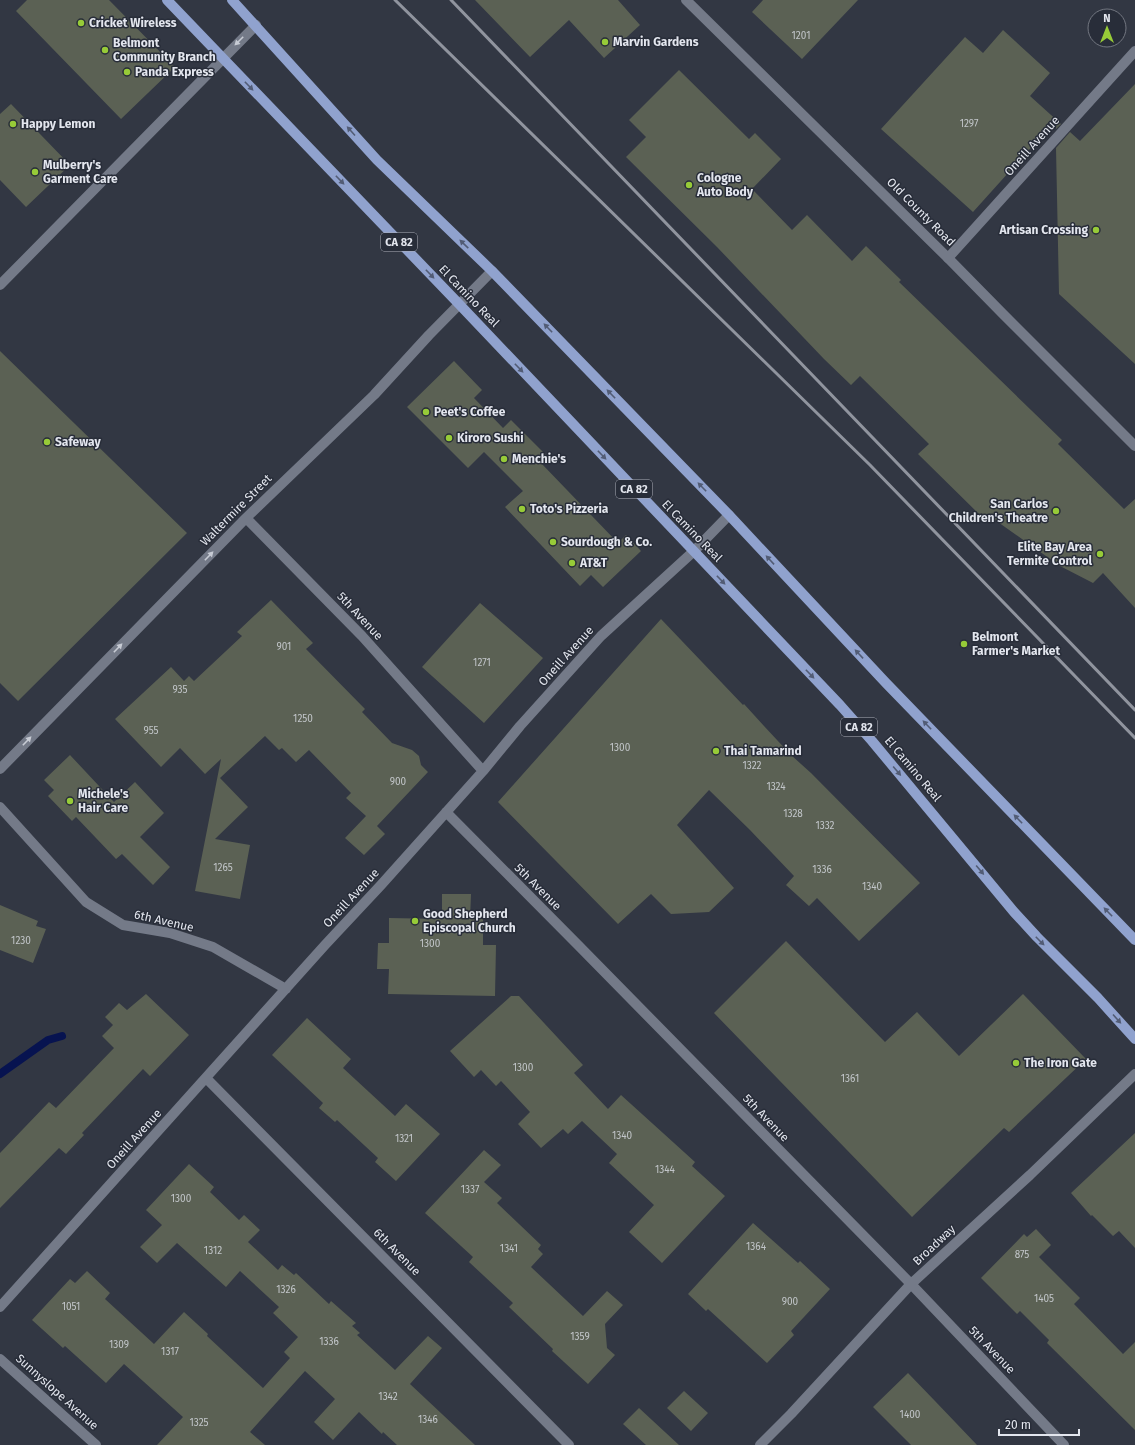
<svg xmlns="http://www.w3.org/2000/svg" width="1135" height="1445" font-family="'Fira Sans',sans-serif">
	<rect width="100%" height="100%" fill="#323743"/>
	<g fill="none" stroke-linecap="round" stroke-linejoin="round">
		<path stroke="#071350" stroke-width="8" d="M 0,1074 L 48,1040 L 62,1036"/>
	</g>
	<path fill="#5b6154" d="M 27,0 L 109,0 L 175,67 L 121,119 L 16,11 Z
		M 475,0 L 618,0 L 640,25 L 604,58 L 569,20 L 530,57 Z
		M 763,0 L 858,0 L 802,59 L 752,12 Z
		M 1003,30 L 1050,73 L 1030,96 L 1061,124 L 1056,129 L 1056,120 L 973,212 L 881,129 L 965,37 L 983,53 Z
		M 679,70 L 749,139 L 755,133 L 781,159 L 752,189 L 792,230 L 807,215 L 852,261 L 866,246 L 901,280 L 899,282 L 1062,440 L 1058,444 L 1124,509 L 1135,499 L 1135,608 L 1103,573 L 1093,583 L 1060,566 L 988,515 L 984,519 L 918,454 L 929,444 L 860,376 L 851,385 L 824,359 L 717,247 L 626,157 L 646,137 L 629,120 Z
		M 1135,84 L 1135,364 L 1059,294 L 1056,148 L 1070,132 L 1080,141 Z
		M 11,104 L 70,165 L 26,207 L 0,180 L 0,114 Z
		M 0,351 L 187,533 L 18,701 L 0,683 Z
		M 454,361 L 482,390 L 474,398 L 503,428 L 511,420 L 547,456 L 541,463 L 618,543 L 626,535 L 641,551 L 603,587 L 591,575 L 580,586 L 505,507 L 523,491 L 484,452 L 468,468 L 407,407 Z
		M 271,600 L 313,643 L 306,649 L 365,709 L 362,712 L 392,743 L 412,750 L 419,756 L 421,765 L 428,772 L 377,826 L 385,834 L 364,855 L 345,838 L 366,816 L 346,798 L 351,793 L 309,750 L 296,762 L 282,748 L 279,750 L 265,736 L 220,778 L 248,807 L 215,839 L 250,845 L 240,899 L 195,891 L 221,759 L 205,774 L 180,748 L 161,767 L 115,719 L 171,667 L 184,681 L 189,676 L 194,681 L 242,636 L 237,632 Z
		M 480,603 L 543,658 L 484,723 L 422,667 Z
		M 661,619 L 743,705 L 744,704 L 764,726 L 791,755 L 811,773 L 920,883 L 859,941 L 817,898 L 809,906 L 786,885 L 794,876 L 750,830 L 709,790 L 677,825 L 734,888 L 709,912 L 671,914 L 651,894 L 618,924 L 498,802 Z
		M 70,755 L 114,802 L 135,782 L 164,813 L 140,837 L 170,867 L 153,885 L 122,854 L 116,859 L 76,817 L 72,821 L 48,796 L 54,790 L 44,780 Z
		M 442,894 L 471,894 L 470,919 L 483,919 L 483,945 L 496,945 L 495,996 L 388,994 L 389,969 L 377,969 L 378,943 L 389,943 L 389,918 L 442,919 Z
		M 0,905 L 38,921 L 36,926 L 46,929 L 33,963 L 0,950 Z
		M 786,941 L 885,1042 L 917,1012 L 959,1056 L 1023,994 L 1086,1059 L 1009,1132 L 1004,1128 L 912,1217 L 714,1013 Z
		M 146,994 L 189,1035 L 150,1076 L 143,1069 L 82,1133 L 84,1135 L 66,1154 L 59,1148 L 0,1208 L 0,1153 L 49,1102 L 56,1108 L 114,1048 L 102,1036 L 113,1025 L 105,1017 L 119,1003 L 127,1010 Z
		M 511,996 L 519,996 L 583,1065 L 574,1073 L 608,1109 L 621,1095 L 695,1162 L 692,1166 L 725,1196 L 662,1263 L 629,1232 L 654,1205 L 609,1163 L 617,1154 L 582,1121 L 568,1134 L 563,1129 L 541,1148 L 518,1124 L 530,1112 L 501,1081 L 496,1086 L 481,1070 L 474,1077 L 450,1051 Z
		M 307,1018 L 351,1059 L 343,1068 L 395,1116 L 406,1104 L 440,1134 L 396,1181 L 375,1162 L 378,1158 L 337,1120 L 335,1122 L 319,1108 L 323,1103 L 272,1055 Z
		M 1135,1133 L 1135,1248 L 1119,1231 L 1113,1236 L 1092,1215 L 1091,1216 L 1071,1193 Z
		M 484,1150 L 501,1165 L 484,1182 L 502,1198 L 497,1203 L 541,1245 L 538,1249 L 543,1254 L 531,1267 L 583,1316 L 607,1291 L 623,1305 L 605,1324 L 607,1348 L 615,1355 L 588,1384 L 552,1351 L 553,1349 L 509,1307 L 513,1303 L 469,1262 L 473,1257 L 425,1213 Z
		M 189,1164 L 214,1187 L 210,1192 L 239,1220 L 244,1215 L 260,1230 L 248,1242 L 278,1270 L 282,1265 L 294,1275 L 296,1273 L 329,1304 L 331,1301 L 356,1323 L 352,1326 L 360,1333 L 357,1335 L 395,1370 L 428,1336 L 442,1348 L 410,1384 L 475,1445 L 397,1445 L 383,1432 L 382,1434 L 359,1412 L 333,1440 L 314,1422 L 335,1399 L 305,1371 L 250,1432 L 265,1445 L 157,1445 L 183,1417 L 124,1364 L 106,1383 L 65,1346 L 63,1348 L 32,1320 L 70,1279 L 75,1283 L 87,1271 L 110,1293 L 105,1299 L 154,1344 L 184,1312 L 208,1334 L 207,1336 L 263,1388 L 290,1358 L 284,1352 L 298,1337 L 273,1313 L 279,1307 L 240,1271 L 226,1287 L 177,1243 L 157,1263 L 140,1247 L 162,1225 L 146,1210 Z
		M 753,1223 L 798,1263 L 800,1261 L 830,1289 L 791,1331 L 794,1335 L 767,1363 L 708,1309 L 706,1311 L 688,1294 Z
		M 1036,1229 L 1051,1245 L 1039,1257 L 1080,1298 L 1074,1304 L 1123,1354 L 1135,1342 L 1135,1430 L 1047,1343 L 1049,1340 L 1020,1311 L 1017,1314 L 981,1278 L 1024,1234 L 1027,1237 Z
		M 908,1373 L 935,1401 L 977,1445 L 911,1445 L 873,1407 Z
		M 684,1391 L 708,1413 L 691,1431 L 667,1408 Z
		M 639,1408 L 679,1445 L 646,1445 L 623,1424 Z"/>
	<g fill="none" stroke-linecap="round" stroke-linejoin="round">
		<path stroke="#747a88" stroke-width="10" d="M 948,258 L 1135,51
			M 0,285 L 256,25
			M 246,518 L 362,636 L 483,771
			M 0,769 L 246,518 L 374,395 L 429,335 L 492,271
			M 0,807 L 86,902 L 123,925 L 170,933 L 213,947 L 286,989
			M 446,812 L 578,945 L 911,1284 L 1064,1445
			M 206,1078 L 569,1445
			M 0,1307 L 325,945 L 381,885 L 483,771 L 520,726 L 601,636 L 694,551 L 729,515
			M 0,1359 L 96,1445
			M 760,1445 L 791,1414 L 911,1284 L 1030,1175 L 1135,1074"/>
		<path stroke="#747a88" stroke-width="10" d="M 686,0 L 948,258 L 1003,314 L 1135,446"/>
		<path stroke="#90a2ce" stroke-width="10" d="M 167,0 L 459,304 L 840,705 L 872,741 L 1014,912 L 1037,937 L 1098,998 L 1135,1039
			M 232,0 L 377,160 L 492,271 L 729,515 L 886,683 L 1135,940"/>
		<path stroke="#90949e" stroke-width="3" d="M 395,0 L 870,465 L 1135,738
			M 451,0 L 1135,710"/>
	</g>
	<defs><path id="oneway-solid" d="M-6-.8H1V-3.2L6.5 0L1 3.2V.8H-6Z"/></defs>
	<g fill="#c7cbd4">
		<use href="#oneway-solid" transform="translate(239 41) rotate(135)"/>
		<use href="#oneway-solid" transform="translate(209 556) rotate(-46)"/>
		<use href="#oneway-solid" transform="translate(118 648) rotate(-46)"/>
		<use href="#oneway-solid" transform="translate(27 741) rotate(-46)"/>
	</g>
	<g fill="#525c75">
		<use href="#oneway-solid" transform="translate(249 86) rotate(46)"/>
		<use href="#oneway-solid" transform="translate(351 131) rotate(-132)"/>
		<use href="#oneway-solid" transform="translate(340 180) rotate(46)"/>
		<use href="#oneway-solid" transform="translate(464 244) rotate(-136)"/>
		<use href="#oneway-solid" transform="translate(430 274) rotate(46)"/>
		<use href="#oneway-solid" transform="translate(548 328) rotate(-134)"/>
		<use href="#oneway-solid" transform="translate(519 368) rotate(46)"/>
		<use href="#oneway-solid" transform="translate(611 394) rotate(-134)"/>
		<use href="#oneway-solid" transform="translate(602 455) rotate(46)"/>
		<use href="#oneway-solid" transform="translate(702 487) rotate(-134)"/>
		<use href="#oneway-solid" transform="translate(770 560) rotate(-133)"/>
		<use href="#oneway-solid" transform="translate(721 580) rotate(46)"/>
		<use href="#oneway-solid" transform="translate(859 654) rotate(-133)"/>
		<use href="#oneway-solid" transform="translate(810 674) rotate(46)"/>
		<use href="#oneway-solid" transform="translate(927 725) rotate(-134)"/>
		<use href="#oneway-solid" transform="translate(897 771) rotate(50)"/>
		<use href="#oneway-solid" transform="translate(1018 819) rotate(-134)"/>
		<use href="#oneway-solid" transform="translate(980 870) rotate(50)"/>
		<use href="#oneway-solid" transform="translate(1108 912) rotate(-134)"/>
		<use href="#oneway-solid" transform="translate(1040 941) rotate(45)"/>
		<use href="#oneway-solid" transform="translate(1117 1019) rotate(48)"/>
	</g>
	<g fill="#97cb38" stroke="#282d39" stroke-width="1.5">
		<circle cx="81" cy="23" r="4"/>
		<circle cx="605" cy="42" r="4"/>
		<circle cx="105" cy="50" r="4"/>
		<circle cx="127" cy="72" r="4"/>
		<circle cx="13" cy="124" r="4"/>
		<circle cx="35" cy="172" r="4"/>
		<circle cx="689" cy="185" r="4"/>
		<circle cx="1096" cy="230" r="4"/>
		<circle cx="426" cy="412" r="4"/>
		<circle cx="449" cy="438" r="4"/>
		<circle cx="47" cy="442" r="4"/>
		<circle cx="504" cy="459" r="4"/>
		<circle cx="522" cy="509" r="4"/>
		<circle cx="1056" cy="511" r="4"/>
		<circle cx="553" cy="542" r="4"/>
		<circle cx="1100" cy="554" r="4"/>
		<circle cx="572" cy="563" r="4"/>
		<circle cx="964" cy="644" r="4"/>
		<circle cx="716" cy="751" r="4"/>
		<circle cx="70" cy="801" r="4"/>
		<circle cx="415" cy="921" r="4"/>
		<circle cx="1016" cy="1063" r="4"/>
	</g>
	<g text-anchor="middle" dominant-baseline="central" stroke-width="3" stroke-linejoin="round" paint-order="stroke">
		<g font-size="10" fill="#c1c5c8">
			<text x="801" y="36">1201</text>
			<text x="969" y="124">1297</text>
			<text x="284" y="647">901</text>
			<text x="482" y="663">1271</text>
			<text x="180" y="690">935</text>
			<text x="303" y="719">1250</text>
			<text x="151" y="731">955</text>
			<text x="620" y="748">1300</text>
			<text x="752" y="766">1322</text>
			<text x="398" y="782">900</text>
			<text x="776" y="787">1324</text>
			<text x="793" y="814">1328</text>
			<text x="825" y="826">1332</text>
			<text x="223" y="868">1265</text>
			<text x="822" y="870">1336</text>
			<text x="872" y="887">1340</text>
			<text x="21" y="941">1230</text>
			<text x="430" y="944">1300</text>
			<text x="523" y="1068">1300</text>
			<text x="850" y="1079">1361</text>
			<text x="622" y="1136">1340</text>
			<text x="404" y="1139">1321</text>
			<text x="665" y="1170">1344</text>
			<text x="470" y="1190">1337</text>
			<text x="181" y="1199">1300</text>
			<text x="756" y="1247">1364</text>
			<text x="509" y="1249">1341</text>
			<text x="213" y="1251">1312</text>
			<text x="1022" y="1255">875</text>
			<text x="286" y="1290">1326</text>
			<text x="1044" y="1299">1405</text>
			<text x="790" y="1302">900</text>
			<text x="71" y="1307">1051</text>
			<text x="580" y="1337">1359</text>
			<text x="329" y="1342">1336</text>
			<text x="119" y="1345">1309</text>
			<text x="170" y="1352">1317</text>
			<text x="388" y="1397">1342</text>
			<text x="910" y="1415">1400</text>
			<text x="428" y="1420">1346</text>
			<text x="199" y="1423">1325</text>
		</g>
		<g fill="#282d39" stroke="#abaeb8" stroke-width="1">
			<rect x="381" y="233" width="36" height="18" rx="3"/>
			<rect x="616" y="480" width="36" height="18" rx="3"/>
			<rect x="841" y="718" width="36" height="18" rx="3"/>
		</g>
		<g font-size="11" font-weight="bold" fill="#e3e6ee">
			<text x="399" y="242">CA 82</text>
			<text x="634" y="489">CA 82</text>
			<text x="859" y="727">CA 82</text>
		</g>
		<g font-size="12" font-weight="bold" fill="#e3e6ee" stroke="#282d39" text-anchor="start">
			<text x="89" y="23">Cricket Wireless</text>
			<text x="613" y="42">Marvin Gardens</text>
			<text x="113" y="43">Belmont<tspan x="113" dy="14">Community Branch</tspan></text>
			<text x="135" y="72">Panda Express</text>
			<text x="21" y="124">Happy Lemon</text>
			<text x="43" y="165">Mulberry's<tspan x="43" dy="14">Garment Care</tspan></text>
			<text x="697" y="178">Cologne<tspan x="697" dy="14">Auto Body</tspan></text>
			<text x="1088" y="230" text-anchor="end">Artisan Crossing</text>
			<text x="434" y="412">Peet's Coffee</text>
			<text x="457" y="438">Kiroro Sushi</text>
			<text x="55" y="442">Safeway</text>
			<text x="512" y="459">Menchie's</text>
			<text x="1048" y="504" text-anchor="end">San Carlos<tspan x="1048" dy="14">Children's Theatre</tspan></text>
			<text x="530" y="509">Toto's Pizzeria</text>
			<text x="561" y="542">Sourdough &amp; Co.</text>
			<text x="1092" y="547" text-anchor="end">Elite Bay Area<tspan x="1092" dy="14">Termite Control</tspan></text>
			<text x="580" y="563">AT&amp;T</text>
			<text x="972" y="637">Belmont<tspan x="972" dy="14">Farmer's Market</tspan></text>
			<text x="724" y="751">Thai Tamarind</text>
			<text x="78" y="794">Michele's<tspan x="78" dy="14">Hair Care</tspan></text>
			<text x="423" y="914">Good Shepherd<tspan x="423" dy="14">Episcopal Church</tspan></text>
			<text x="1024" y="1063">The Iron Gate</text>
		</g>
		<g font-size="12" fill="#e3e6ee" stroke="#282d39">
			<text transform="translate(1032 146) rotate(-48)">Oneill Avenue</text>
			<text transform="translate(921 212) rotate(45)">Old County Road</text>
			<text transform="translate(469 296) rotate(46)">El Camino Real</text>
			<text transform="translate(236 510) rotate(-45)">Waltermire Street</text>
			<text transform="translate(692 531) rotate(46)">El Camino Real</text>
			<text transform="translate(360 616) rotate(47)">5th Avenue</text>
			<text transform="translate(566 656) rotate(-48)">Oneill Avenue</text>
			<text transform="translate(913 769) rotate(50)">El Camino Real</text>
			<text transform="translate(538 887) rotate(45)">5th Avenue</text>
			<text transform="translate(351 898) rotate(-47)">Oneill Avenue</text>
			<text transform="translate(164 921) rotate(13)">6th Avenue</text>
			<text transform="translate(766 1118) rotate(46)">5th Avenue</text>
			<text transform="translate(134 1139) rotate(-48)">Oneill Avenue</text>
			<text transform="translate(934 1245) rotate(-43)">Broadway</text>
			<text transform="translate(397 1252) rotate(45)">6th Avenue</text>
			<text transform="translate(992 1350) rotate(46)">5th Avenue</text>
			<text transform="translate(57 1392) rotate(42)">Sunnyslope Avenue</text>
		</g>
	</g>
	<g transform="translate(1107 28)"><circle r="19" fill="#282d39" stroke="#737781"/>
	<path d="M0-3L7 15L0 10L-7 15Z" fill="#97cb38"/>
	<text y="-6" font-size="11" font-weight="bold" text-anchor="middle" fill="#e3e6ee">N</text>
	</g>
	<path d="M999 1429v6h80v-6" fill="none" stroke="#e3e6ee" stroke-width="2"/>
	<text x="1005" y="1429" font-size="12" fill="#e3e6ee" stroke="#282d39" stroke-width="3" paint-order="stroke">20 m</text>
</svg>
